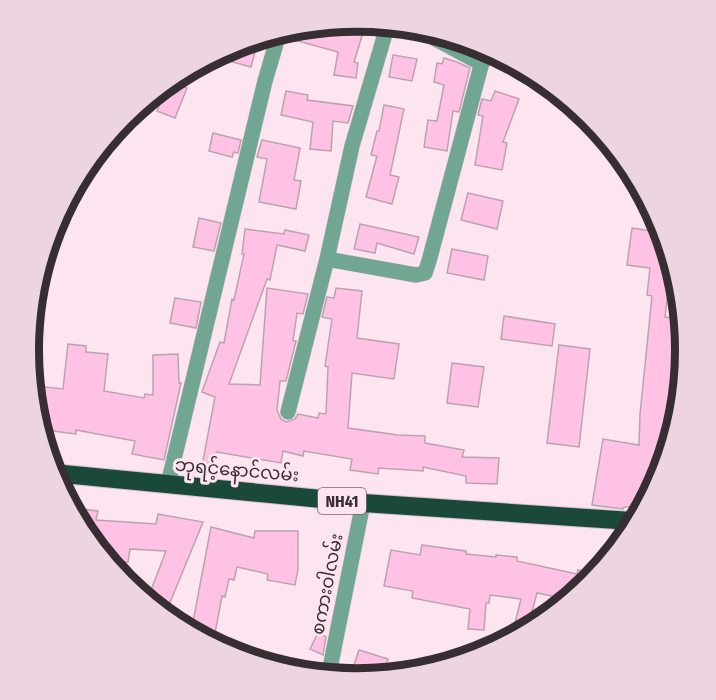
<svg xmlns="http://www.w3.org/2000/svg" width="716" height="700" font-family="'Fira Sans Condensed','Noto Sans Myanmar',sans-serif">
	<rect width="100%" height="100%" fill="#fce4f0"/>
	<path fill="#ffc2e4" stroke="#baa3af" stroke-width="1.5" d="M 358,21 L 366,23 L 354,62 L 358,63 L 356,78 L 334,75 L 338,52 L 287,38 L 287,35 Z
		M 258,41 L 251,67 L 229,61 L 234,46 Z
		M 393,55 L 417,59 L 412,81 L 389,77 Z
		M 444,58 L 457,62 L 470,68 L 459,112 L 453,111 L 447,151 L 424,147 L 428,120 L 437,121 L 444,85 L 434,82 L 437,63 L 442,64 Z
		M 176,84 L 187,88 L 175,118 L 157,111 L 165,91 Z
		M 286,91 L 308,95 L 307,100 L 353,106 L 348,123 L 333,121 L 331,151 L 310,149 L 313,122 L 281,115 Z
		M 495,91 L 519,99 L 503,142 L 507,143 L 502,170 L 475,165 L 483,116 L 478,115 L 482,99 L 491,101 Z
		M 384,105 L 404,109 L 390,175 L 399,177 L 392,204 L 366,197 L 377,156 L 371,155 L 377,131 L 379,131 Z
		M 213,133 L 241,140 L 238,153 L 234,152 L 232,157 L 209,151 Z
		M 262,140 L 300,148 L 294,180 L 301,181 L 296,209 L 259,202 L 267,159 L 257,157 Z
		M 468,193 L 503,201 L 497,229 L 461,220 Z
		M 199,218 L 221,223 L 214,251 L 193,247 Z
		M 360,224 L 419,237 L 414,254 L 377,243 L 375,253 L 354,249 Z
		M 632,228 L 664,233 L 671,267 L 665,317 L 681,319 L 685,340 L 680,384 L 662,476 L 641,507 L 624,507 L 623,509 L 592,505 L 603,439 L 639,445 L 640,414 L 652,296 L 647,295 L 650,268 L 627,265 Z
		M 245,229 L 284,234 L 285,230 L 309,235 L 305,251 L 277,245 L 270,280 L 267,279 L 229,384 L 260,385 L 267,288 L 308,294 L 303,314 L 297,313 L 293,341 L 296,341 L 286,381 L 280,381 L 277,410 L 281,419 L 286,422 L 295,419 L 298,414 L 318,418 L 319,413 L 326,414 L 328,367 L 325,366 L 332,319 L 322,317 L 327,297 L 334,298 L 336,288 L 362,291 L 357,338 L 399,344 L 394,379 L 352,373 L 348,428 L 398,435 L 425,436 L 425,443 L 464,450 L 462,457 L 499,458 L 497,484 L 466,483 L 466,476 L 423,467 L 423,471 L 379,468 L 378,474 L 350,470 L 352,459 L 304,451 L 303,456 L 283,451 L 281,463 L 217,452 L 201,471 L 215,397 L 202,392 L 220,342 L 224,343 L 232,299 L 234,300 L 244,254 L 242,254 Z
		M 452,249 L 488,256 L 484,280 L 447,273 Z
		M 175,298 L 201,302 L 196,328 L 170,323 Z
		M 504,316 L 555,324 L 552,346 L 501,339 Z
		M 68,344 L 86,346 L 86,352 L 108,354 L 104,391 L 144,398 L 145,394 L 153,395 L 153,355 L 178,354 L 179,383 L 181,383 L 164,460 L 132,454 L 135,441 L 76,430 L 76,434 L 45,430 L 36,386 L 63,389 Z
		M 559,345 L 590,349 L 579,447 L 547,443 Z
		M 452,363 L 484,367 L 478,407 L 447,403 Z
		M 75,508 L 98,511 L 96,520 L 156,524 L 158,514 L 203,522 L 167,610 L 148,598 L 166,551 L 130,549 L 128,562 L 126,562 L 126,583 Z
		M 211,527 L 254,538 L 255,531 L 298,531 L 298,569 L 295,585 L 267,580 L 268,574 L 237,567 L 234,580 L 229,579 L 225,597 L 222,596 L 215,633 L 192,627 Z
		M 422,545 L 466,551 L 466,554 L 496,557 L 496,555 L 517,557 L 517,561 L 577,574 L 578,570 L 596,574 L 590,583 L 566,599 L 537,593 L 529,623 L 512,635 L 521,599 L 490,595 L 489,603 L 486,603 L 484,630 L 468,629 L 470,609 L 412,598 L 413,591 L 384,586 L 391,550 L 420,555 Z
		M 318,633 L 326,637 L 323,655 L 310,649 Z
		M 359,650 L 388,659 L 383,674 L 358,679 L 350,677 Z"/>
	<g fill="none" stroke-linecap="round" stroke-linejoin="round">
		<g stroke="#d5c0ca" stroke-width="16">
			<path id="minor" d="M 428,35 L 482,64
				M 327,259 L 416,275 L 425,273 L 429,261 L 486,47
				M 288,412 L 327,259 L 352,146 L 387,27
				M 168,484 L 265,81 L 278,37
				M 329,673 L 363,503"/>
		</g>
		<g stroke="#d5c0ca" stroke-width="20">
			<path id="highway" d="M 53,473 L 363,503 L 632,521"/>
		</g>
		<use href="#minor" stroke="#71a693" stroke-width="15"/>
		<use href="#highway" stroke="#1a493a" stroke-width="18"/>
	</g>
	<g text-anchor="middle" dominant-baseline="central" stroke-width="6" stroke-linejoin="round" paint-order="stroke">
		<rect fill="#fce4f0" stroke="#72656c" stroke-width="1.5" x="318" y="488" width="48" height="26" rx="4.5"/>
		<g font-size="16" font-weight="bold" fill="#372e33">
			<text x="342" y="501">NH41</text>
		</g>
		<g font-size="18" fill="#372e33" stroke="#fce4f0">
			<text transform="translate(237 470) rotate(5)">ဘုရင့်နောင်လမ်း</text>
			<text transform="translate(327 584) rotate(-79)">စကားဝါလမ်း</text>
		</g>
	</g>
	<path d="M0 0H716V700H0ZM39 350a318 318 0 1 1 636 0a318 318 0 1 1-636 0Z" fill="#ecd5e1" fill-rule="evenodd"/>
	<path fill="none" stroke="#372e33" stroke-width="8" d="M39 350a318 318 0 1 1 636 0a318 318 0 1 1-636 0Z"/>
</svg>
